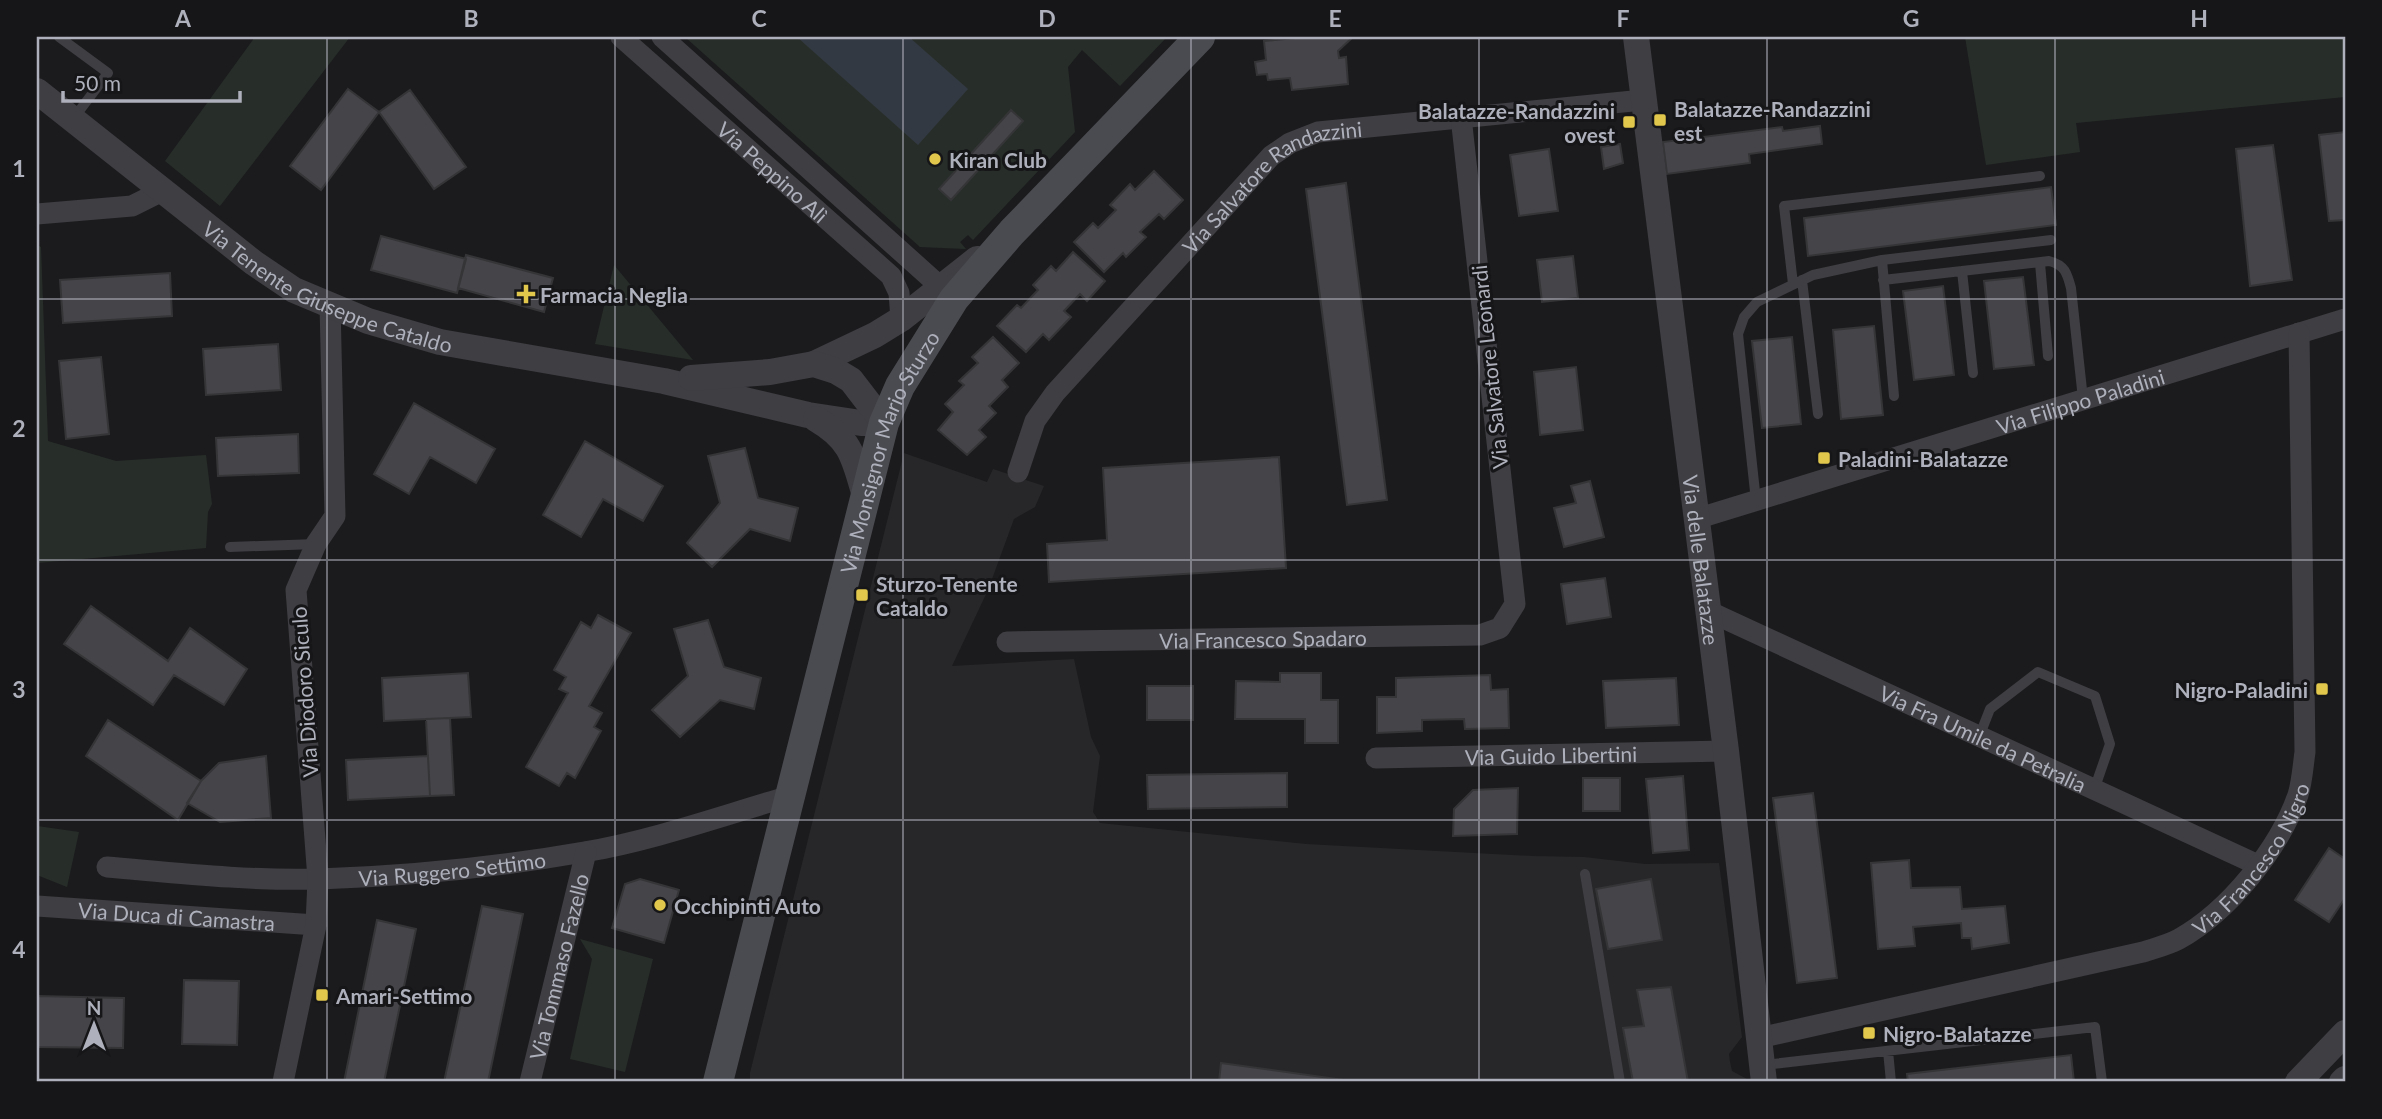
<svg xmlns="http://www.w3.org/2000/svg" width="2382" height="1119" font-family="Lato,sans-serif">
	<rect width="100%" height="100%" fill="#1b1b1d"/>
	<path fill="#272729" d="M 904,453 L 987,482 L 993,469 L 1044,486 L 1035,507 L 1014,519 L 988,590 L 952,666 L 1074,659 L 1091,737 L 1100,756 L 1093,812 L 1100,823 L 1306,844 L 1533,856 L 1584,857 L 1645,864 L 1719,863 L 1742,1037 L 1729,1054 L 1730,1062 L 1732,1071 L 1747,1079 L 1748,1082 L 750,1082 L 750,1073 Z"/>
	<path fill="#272e29" d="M 255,37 L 350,37 L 220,206 L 165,161 Z
		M 685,37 L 1167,37 L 1120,86 L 1082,50 L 1068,67 L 1075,132 L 973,240 L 968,235 L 960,242 L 966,249 L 920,247 Z
		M 1965,37 L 2345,37 L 2345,97 L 2076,123 L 2080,152 L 1986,165 Z
		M 37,245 L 41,247 L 48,441 L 116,461 L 206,455 L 212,504 L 208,512 L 206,548 L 37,563 Z
		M 614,265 L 693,360 L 595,344 Z
		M 37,826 L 79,832 L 67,887 L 37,875 Z
		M 580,939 L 653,959 L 625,1072 L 570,1059 L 592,959 Z"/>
	<path fill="#333942" d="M 797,37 L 909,37 L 968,89 L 918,145 Z"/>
	<path fill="#454549" stroke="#353538" stroke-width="2" d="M 1305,37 L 1353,37 L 1338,51 L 1339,58 L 1346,57 L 1348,84 L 1292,90 L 1290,78 L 1268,80 L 1267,74 L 1257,75 L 1255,62 L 1266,60 L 1264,41 Z
		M 348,89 L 379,112 L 321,190 L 290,166 Z
		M 410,90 L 466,167 L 434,189 L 379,112 Z
		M 1011,110 L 1023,121 L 951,200 L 939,189 Z
		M 1820,126 L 1822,144 L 1749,154 L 1750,163 L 1667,174 L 1663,142 L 1782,127 L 1783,131 Z
		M 2345,132 L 2345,220 L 2329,221 L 2319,135 Z
		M 1620,144 L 1623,163 L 1604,169 L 1601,147 Z
		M 2273,145 L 2292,280 L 2250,286 L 2236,149 Z
		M 1549,149 L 1558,211 L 1519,216 L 1510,155 Z
		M 1154,171 L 1183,200 L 1164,219 L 1159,214 L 1140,232 L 1146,237 L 1126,257 L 1123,253 L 1104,272 L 1074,242 L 1093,223 L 1098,228 L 1116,210 L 1110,205 L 1130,184 L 1135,190 Z
		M 1346,183 L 1387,500 L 1347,505 L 1306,189 Z
		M 2051,187 L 2056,225 L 1808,256 L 1804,218 Z
		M 381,236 L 466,259 L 457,293 L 371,270 Z
		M 1073,252 L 1105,281 L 1087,301 L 1080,294 L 1064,311 L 1071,317 L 1049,340 L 1043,334 L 1026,352 L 997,326 L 1017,305 L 1021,308 L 1038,290 L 1033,285 L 1051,266 L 1056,271 Z
		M 466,255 L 553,278 L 544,312 L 458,288 Z
		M 1573,256 L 1578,298 L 1542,302 L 1537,260 Z
		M 170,273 L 172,316 L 63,323 L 60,280 Z
		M 2023,277 L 2034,365 L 1994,369 L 1984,281 Z
		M 1943,286 L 1954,375 L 1914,380 L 1903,291 Z
		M 1874,326 L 1883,415 L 1841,419 L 1833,330 Z
		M 993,337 L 1019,363 L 1002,380 L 1008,387 L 989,406 L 996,413 L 979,430 L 986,437 L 967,455 L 938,430 L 953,412 L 945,404 L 964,385 L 959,381 L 978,363 L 972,357 Z
		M 1792,337 L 1801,424 L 1762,428 L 1752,341 Z
		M 278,344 L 281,390 L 206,395 L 203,349 Z
		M 101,357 L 109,434 L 66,439 L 59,361 Z
		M 1576,367 L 1583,430 L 1540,435 L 1534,372 Z
		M 414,403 L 495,449 L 476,483 L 430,457 L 409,494 L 374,474 Z
		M 298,434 L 299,473 L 218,476 L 216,438 Z
		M 585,441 L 663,486 L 643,521 L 603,499 L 581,537 L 543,515 Z
		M 745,448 L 758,498 L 798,508 L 790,541 L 750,529 L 712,567 L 687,543 L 720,503 L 708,456 Z
		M 1279,457 L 1286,568 L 1049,582 L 1047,544 L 1107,540 L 1103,468 Z
		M 1590,481 L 1604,537 L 1564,547 L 1554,508 L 1576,503 L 1571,486 Z
		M 1605,578 L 1611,617 L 1567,624 L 1561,584 Z
		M 91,606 L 168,661 L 190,628 L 247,669 L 224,705 L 174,675 L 153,705 L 64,644 Z
		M 598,615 L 631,633 L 589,706 L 602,713 L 594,727 L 601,731 L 575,778 L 567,773 L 559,786 L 526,767 L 568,693 L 559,689 L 566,677 L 554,670 L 581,622 L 591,628 Z
		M 708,620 L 724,667 L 761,678 L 754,709 L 720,700 L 680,737 L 652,710 L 688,676 L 674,629 Z
		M 468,673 L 471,717 L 384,721 L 382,678 Z
		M 1280,673 L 1321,673 L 1321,700 L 1338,700 L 1338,743 L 1305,743 L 1305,719 L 1235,719 L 1236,681 L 1280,682 Z
		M 1490,675 L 1491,690 L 1508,689 L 1509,728 L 1465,729 L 1464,719 L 1422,720 L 1422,731 L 1377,733 L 1377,697 L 1396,697 L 1396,678 Z
		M 1676,678 L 1679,725 L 1606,728 L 1603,681 Z
		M 1147,686 L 1193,686 L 1193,720 L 1147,720 Z
		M 450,718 L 454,795 L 430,796 L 426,719 Z
		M 108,720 L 201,781 L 178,820 L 86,756 Z
		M 266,756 L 271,818 L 220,822 L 187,803 L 201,781 L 219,763 Z
		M 428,756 L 430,796 L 348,800 L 346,760 Z
		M 1287,773 L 1287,807 L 1148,809 L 1147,775 Z
		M 1683,776 L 1689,850 L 1653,853 L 1646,779 Z
		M 1583,778 L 1620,778 L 1620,811 L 1583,811 Z
		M 1518,788 L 1517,834 L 1453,836 L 1454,809 L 1473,790 Z
		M 1813,793 L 1837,978 L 1797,983 L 1773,798 Z
		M 2329,848 L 2345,859 L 2345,898 L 2329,922 L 2295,900 Z
		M 1909,860 L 1911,888 L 1960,887 L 1962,909 L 2005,906 L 2009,943 L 1972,949 L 1971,938 L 1962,938 L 1961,923 L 1913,927 L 1915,946 L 1878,949 L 1871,863 Z
		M 640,879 L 679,890 L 664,943 L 612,928 L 625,884 Z
		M 1651,879 L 1662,940 L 1608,949 L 1596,889 Z
		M 482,906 L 523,914 L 488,1082 L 444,1082 Z
		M 377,920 L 416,929 L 384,1082 L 344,1082 Z
		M 184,980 L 239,981 L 237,1045 L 182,1044 Z
		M 1671,987 L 1688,1082 L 1633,1082 L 1623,1028 L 1644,1026 L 1637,990 Z
		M 37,996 L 124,998 L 123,1048 L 37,1047 Z
		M 2071,1055 L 2074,1082 L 1908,1082 L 1907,1074 Z
		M 1221,1063 L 1344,1080 L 1343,1082 L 1219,1082 Z"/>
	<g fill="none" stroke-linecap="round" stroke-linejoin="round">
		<path stroke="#3e3e43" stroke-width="10" d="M 59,37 L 108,73 L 73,119
			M 1882,260 L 1894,396
			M 2040,263 L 2048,356
			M 1962,271 L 1973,373
			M 1802,280 L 1818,414
			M 1883,280 L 2049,261 C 2065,265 2067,273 2071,288 L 2083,399
			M 1793,284 L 1784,206 L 2040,176
			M 1756,501 L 1738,334 L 1744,317 L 1757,302 L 1813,275 L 1882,260 L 2051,240
			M 230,547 L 316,544
			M 1979,737 L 1990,709 L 2038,672 L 2095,696 L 2110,744 L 2094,790
			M 1585,874 L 1620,1082
			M 1888,1051 L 1891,1082
			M 1764,1065 L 2095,1027 L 2102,1082"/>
		<g stroke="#3e3e43" stroke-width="21">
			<path id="s1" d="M 621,37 L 891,276 L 899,293 L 901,319"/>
			<path d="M 662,37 L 953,298"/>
			<path d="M 37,214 L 132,206 L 162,191"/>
			<path id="s2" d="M 1018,472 L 1035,421 L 1055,393 L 1271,156 L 1290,143 L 1318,132 L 1643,100"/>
			<path id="s3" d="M 1696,519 L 2345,319"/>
			<path id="s4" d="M 1708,611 L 2258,865"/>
			<path id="s5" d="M 1007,642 L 1480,635 L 1500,628 L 1515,604 L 1461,117"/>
			<path id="s6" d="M 1376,758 L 1726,751"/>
			<path id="s7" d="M 107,867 C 177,873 248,881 319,879 C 407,876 498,867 584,852 C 651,841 724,815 790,796"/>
			<path id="s8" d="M 37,906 L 316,925"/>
			<path id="s9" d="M 1759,1038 L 2143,952 C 2155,948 2168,945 2179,939 C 2229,911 2279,849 2298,795 C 2302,782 2303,766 2305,752 L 2299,333"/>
			<path d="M 283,1082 L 316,925 L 318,879 L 296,590 L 316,544 L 335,516 L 330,305"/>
			<path id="s10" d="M 530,1082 L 586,852"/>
		</g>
		<g stroke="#3e3e43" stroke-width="26">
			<path id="s11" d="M 1636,37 L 1726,751 L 1764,1082"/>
			<path id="s12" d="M 37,91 L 254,263 L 294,290 L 368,321 L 440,342 L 664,381 L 808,415 L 861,423 L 884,423"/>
			<path d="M 814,364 L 875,335 L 901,319 L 977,259"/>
			<path d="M 691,378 L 770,372 L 814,364 L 836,371 L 851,380 L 884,423"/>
			<path d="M 816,419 C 852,440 854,458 865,496"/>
			<path d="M 2298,1082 L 2345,1033"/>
			<path d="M 2342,1082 L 2345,1079"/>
		</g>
		<path stroke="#4a4b51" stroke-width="30" id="s13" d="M 718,1082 L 884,423 L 900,386 L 954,299 L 1012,232 L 1200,37"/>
	</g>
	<path fill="none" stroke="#aeb0bb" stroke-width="2" stroke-opacity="0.55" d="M 327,37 L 327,1082M 615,37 L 615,1082M 903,37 L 903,1082M 1191,37 L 1191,1082M 1479,37 L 1479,1082M 1767,37 L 1767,1082M 2055,37 L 2055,1082M 37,299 L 2345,299M 37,560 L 2345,560M 37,820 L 2345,820"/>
	<g fill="#e2c74d" stroke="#161618" stroke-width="2.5">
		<rect x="1653" y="113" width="14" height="14" rx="3.5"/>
		<rect x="1622" y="115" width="14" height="14" rx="3.5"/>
		<circle cx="935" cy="159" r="7"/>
		<path d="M522.5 283.5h7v7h7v7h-7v7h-7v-7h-7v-7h7z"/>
		<rect x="1817" y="451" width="14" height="14" rx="3.5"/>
		<rect x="855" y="588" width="14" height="14" rx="3.5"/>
		<rect x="2315" y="682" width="14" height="14" rx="3.5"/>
		<circle cx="660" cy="905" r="7"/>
		<rect x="315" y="988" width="14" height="14" rx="3.5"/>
		<rect x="1862" y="1026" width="14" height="14" rx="3.5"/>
	</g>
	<g text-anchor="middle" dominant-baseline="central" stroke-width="6" stroke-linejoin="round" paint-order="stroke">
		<g font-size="21" font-weight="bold" fill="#aeb0bb" stroke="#161618" text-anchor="start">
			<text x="1674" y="108">Balatazze-Randazzini<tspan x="1674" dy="24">est</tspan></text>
			<text x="1615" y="110" text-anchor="end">Balatazze-Randazzini<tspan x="1615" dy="24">ovest</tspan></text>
			<text x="949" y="159">Kiran Club</text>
			<text x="540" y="294">Farmacia Neglia</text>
			<text x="1838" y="458">Paladini-Balatazze</text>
			<text x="876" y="583">Sturzo-Tenente<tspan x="876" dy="24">Cataldo</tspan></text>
			<text x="2308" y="689" text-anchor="end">Nigro-Paladini</text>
			<text x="674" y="905">Occhipinti Auto</text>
			<text x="336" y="995">Amari-Settimo</text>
			<text x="1883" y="1033">Nigro-Balatazze</text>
		</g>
		<g font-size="21" fill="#aeb0bb" stroke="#161618">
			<text stroke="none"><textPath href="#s1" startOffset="203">Via Peppino Alì</textPath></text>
			<text stroke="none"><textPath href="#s2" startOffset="394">Via Salvatore Randazzini</textPath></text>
			<text stroke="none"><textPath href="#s12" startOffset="354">Via Tenente Giuseppe Cataldo</textPath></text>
			<text transform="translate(1489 367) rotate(-96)">Via Salvatore Leonardi</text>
			<text stroke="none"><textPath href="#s3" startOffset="402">Via Filippo Paladini</textPath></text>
			<text stroke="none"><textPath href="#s13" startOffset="654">Via Monsignor Mario Sturzo</textPath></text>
			<text stroke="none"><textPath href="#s11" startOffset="527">Via delle Balatazze</textPath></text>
			<text stroke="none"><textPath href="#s5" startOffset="256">Via Francesco Spadaro</textPath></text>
			<text transform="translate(304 692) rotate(-94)">Via Diodoro Siculo</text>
			<text stroke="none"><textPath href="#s4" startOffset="303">Via Fra Umile da Petralia</textPath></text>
			<text stroke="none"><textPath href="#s6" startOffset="175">Via Guido Libertini</textPath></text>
			<text stroke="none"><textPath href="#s9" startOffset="542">Via Francesco Nigro</textPath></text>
			<text stroke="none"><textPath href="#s7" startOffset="346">Via Ruggero Settimo</textPath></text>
			<text stroke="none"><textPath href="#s8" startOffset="140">Via Duca di Camastra</textPath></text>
			<text stroke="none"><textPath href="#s10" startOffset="119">Via Tommaso Fazello</textPath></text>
		</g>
	</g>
	<rect width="2382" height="1119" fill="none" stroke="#161618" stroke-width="77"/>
	<g transform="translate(94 1025)" stroke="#161618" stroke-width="5" paint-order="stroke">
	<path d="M0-5L12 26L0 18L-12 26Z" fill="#aeb0bb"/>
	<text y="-10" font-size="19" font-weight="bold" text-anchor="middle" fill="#aeb0bb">N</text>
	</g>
	<path d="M63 91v10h177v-10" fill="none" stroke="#aeb0bb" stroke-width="3.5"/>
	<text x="74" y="91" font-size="21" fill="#aeb0bb" stroke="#161618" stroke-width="5" paint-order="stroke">50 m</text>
	<rect x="38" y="38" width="2306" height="1042" fill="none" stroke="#aeb0bb" stroke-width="2.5"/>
	<g font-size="23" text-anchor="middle" font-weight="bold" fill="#aeb0bb">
		<text x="183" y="27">A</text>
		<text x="471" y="27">B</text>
		<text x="759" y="27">C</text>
		<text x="1047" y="27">D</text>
		<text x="1335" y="27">E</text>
		<text x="1623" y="27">F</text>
		<text x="1911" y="27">G</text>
		<text x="2199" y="27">H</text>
		<text x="19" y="177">1</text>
		<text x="19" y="437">2</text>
		<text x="19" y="698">3</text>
		<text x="19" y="958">4</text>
	</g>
</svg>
